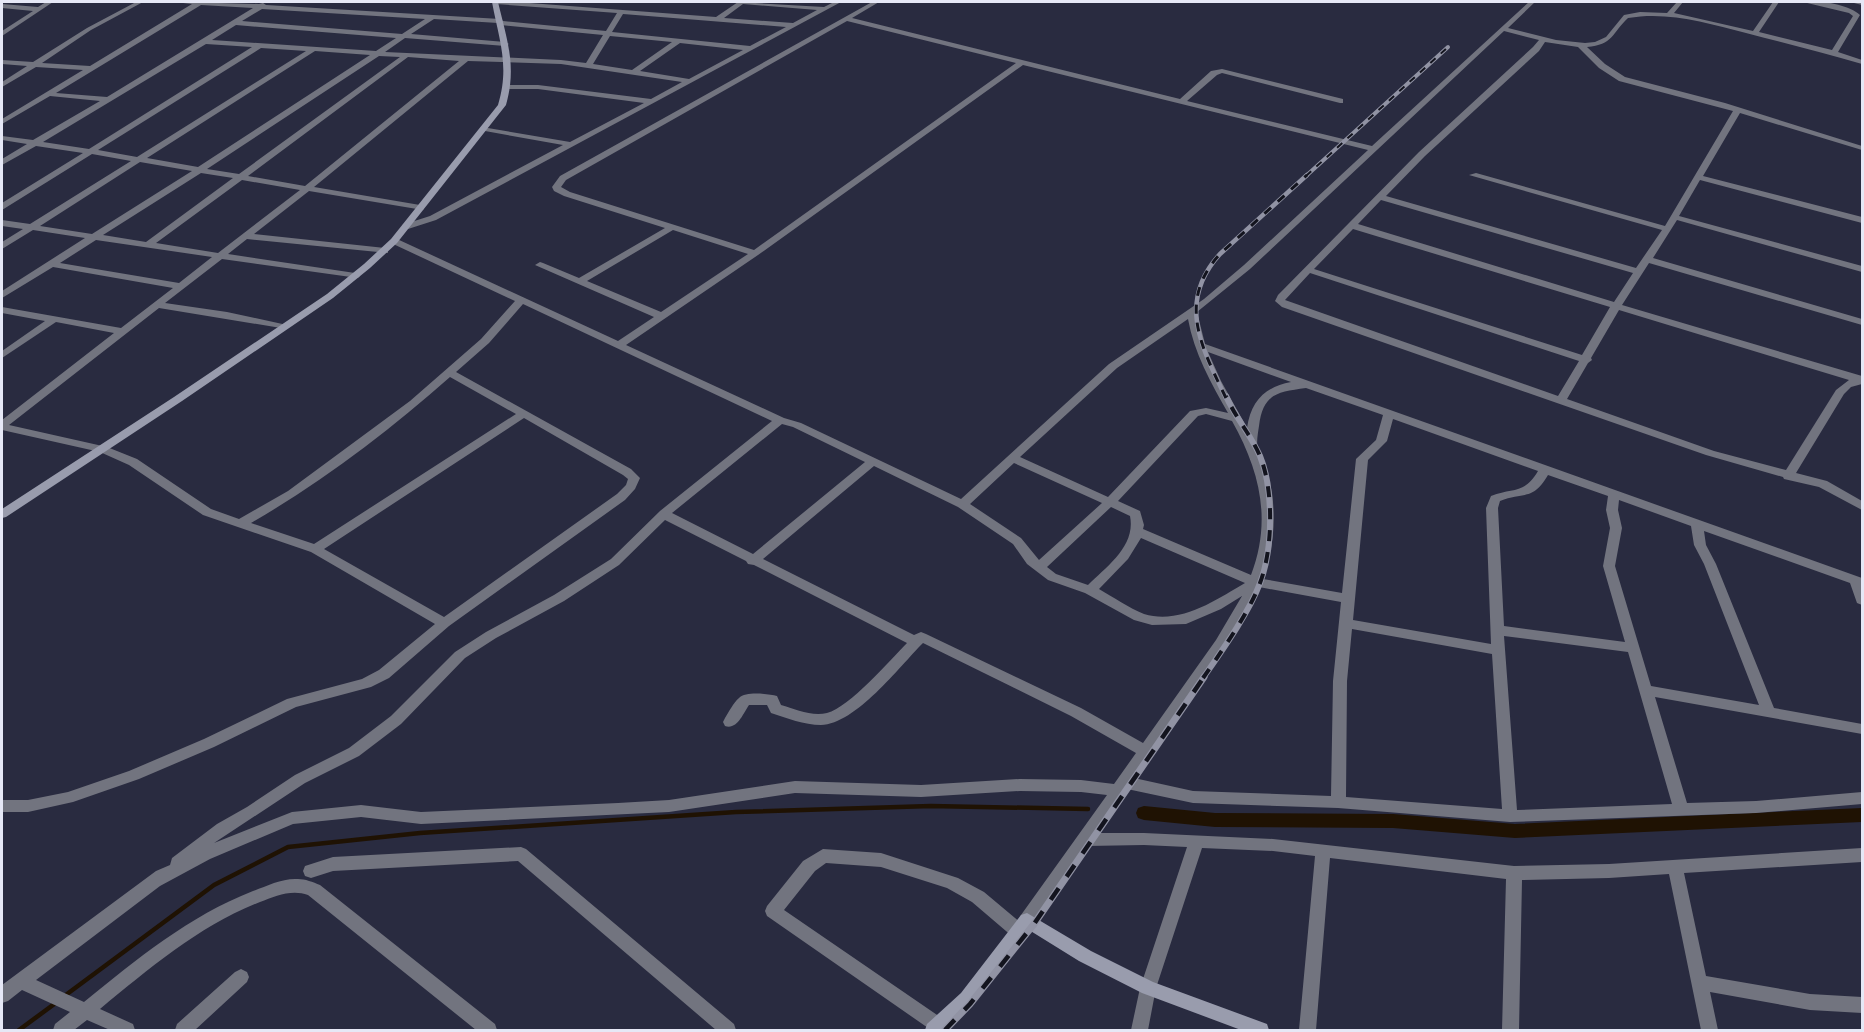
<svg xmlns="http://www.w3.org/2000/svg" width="1864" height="1032" font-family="Lora,serif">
	<rect width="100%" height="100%" fill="#292b40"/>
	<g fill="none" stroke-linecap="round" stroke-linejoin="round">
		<path stroke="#1f1203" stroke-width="4.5" d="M 63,997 L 214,885 L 288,847 L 420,833 L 736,812 L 931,806 L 1088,809
			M 19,1030 L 57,1002"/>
		<path fill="#1f1203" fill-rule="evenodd" d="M 1144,806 L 1215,813 L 1393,814 L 1515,824 L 1862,808 L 1862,822 L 1515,838 L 1393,828 L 1215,827 L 1144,820 L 1138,818 L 1136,813 L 1138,808 Z"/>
		<path fill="#72747f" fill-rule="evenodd" d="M 46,2 L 53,2 L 2,36 L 2,31 L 33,11 L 2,8 L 2,4 L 38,7 Z
			M 136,2 L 143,2 L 91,30 L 42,63 L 90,66 L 192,4 L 183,3 L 182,2 L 259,4 L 263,3 L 266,5 L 500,19 L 503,21 L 606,31 L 617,13 L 496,4 L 493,2 L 516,2 L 716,17 L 738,2 L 824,7 L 834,2 L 841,2 L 436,220 L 408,229 L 402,229 L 402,225 L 430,216 L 563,145 L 485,131 L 482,131 L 482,127 L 570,142 L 644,103 L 538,89 L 506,89 L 506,85 L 538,85 L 651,99 L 682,82 L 561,64 L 468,61 L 314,187 L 420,205 L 424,208 L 423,210 L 309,191 L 254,234 L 385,248 L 388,249 L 388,253 L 247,239 L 228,254 L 355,273 L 360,276 L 358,278 L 222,259 L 165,303 L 227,312 L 287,325 L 287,329 L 159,308 L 9,425 L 107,447 L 137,459 L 211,509 L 239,519 L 288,491 L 410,401 L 481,339 L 515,301 L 391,243 L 391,239 L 397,239 L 618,341 L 654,317 L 535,265 L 540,262 L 543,263 L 579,278 L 665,228 L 564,196 L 554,191 L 552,187 L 560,176 L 872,2 L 879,2 L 852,18 L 1180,99 L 1211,71 L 1222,69 L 1343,99 L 1343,103 L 1340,103 L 1222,73 L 1217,75 L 1187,101 L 1372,146 L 1529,2 L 1535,2 L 1508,28 L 1556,40 L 1585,43 L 1595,42 L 1606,37 L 1624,15 L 1640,12 L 1667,13 L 1677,2 L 1683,2 L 1674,13 L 1753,31 L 1773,2 L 1779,2 L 1759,32 L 1832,50 L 1853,16 L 1849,13 L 1803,2 C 1819,0 1848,4 1860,15 L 1838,52 L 1862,60 L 1862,64 C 1823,53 1785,43 1746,33 C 1707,23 1668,11 1628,18 C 1612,33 1613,45 1587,47 L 1605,64 L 1625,77 L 1725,103 L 1862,146 L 1862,150 L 1740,113 L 1703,176 L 1862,217 L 1862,223 L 1700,180 L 1679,216 L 1862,266 L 1862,272 L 1677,220 L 1653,258 L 1862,319 L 1862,325 L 1649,263 L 1622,305 L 1862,376 L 1862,384 L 1851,387 L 1844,394 L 1796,473 L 1827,481 L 1862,501 L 1862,510 L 1819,487 L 1784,479 L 1783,477 L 1706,455 L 1282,307 L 1275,301 L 1278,295 L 1419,152 L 1533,47 L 1539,40 L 1504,31 L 1250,269 L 1197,312 L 1205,344 L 1862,578 L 1862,605 L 1857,603 L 1850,583 L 1704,531 L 1706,545 L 1716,564 L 1774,708 L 1862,724 L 1862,734 L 1655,697 L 1687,803 L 1756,801 L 1862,792 L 1862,804 L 1756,813 L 1510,822 L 1338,808 L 1193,803 L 1127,789 L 1096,833 L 1144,833 L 1273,839 L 1514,866 L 1609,864 L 1862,848 L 1862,862 L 1684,873 L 1706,976 L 1810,994 L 1862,997 L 1862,1013 L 1810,1010 L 1710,992 L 1718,1030 L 1701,1030 L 1669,874 L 1609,878 L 1522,880 L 1519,1030 L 1502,1030 L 1506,879 L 1330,858 L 1316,1030 L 1299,1030 L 1315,856 L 1273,851 L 1202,848 L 1156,988 L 1148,1030 L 1131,1030 L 1140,988 L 1187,847 L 1144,845 L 1087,846 L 1033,925 L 1027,927 L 1023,926 L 1027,932 L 1025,937 L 1019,939 L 1013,937 L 972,902 L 947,888 L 881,867 L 826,863 L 815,871 L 784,910 L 943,1019 L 946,1025 L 943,1030 L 931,1030 L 767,916 L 765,911 L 767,906 L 803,861 L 823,849 L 881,853 L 958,878 L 984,892 L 1021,923 L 1019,920 L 1021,915 L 1107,795 L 1081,792 L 1020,791 L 921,797 L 795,793 L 669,812 L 421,824 L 361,817 L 293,824 L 210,859 L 160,886 L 36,980 L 84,1002 C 137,959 189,916 253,891 C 267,886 282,878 298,879 C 305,879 313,882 320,885 L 495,1024 L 497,1030 L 476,1030 L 308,895 C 292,889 275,896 260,902 C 199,926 150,968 100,1009 L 133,1024 L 135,1030 L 110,1030 L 87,1020 L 74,1030 L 53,1030 L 55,1024 L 70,1012 L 22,990 L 8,1001 L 2,1003 L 2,985 L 156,871 L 170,865 L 172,858 L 217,824 L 247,807 L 295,775 L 349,748 L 391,716 L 455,652 L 486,632 L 554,595 L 611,559 L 660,511 L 772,421 L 523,304 L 489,343 L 456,372 L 631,469 L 640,478 L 635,489 L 625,500 L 449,626 L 389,678 L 371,687 L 296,707 L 214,747 L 139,779 L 73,802 L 28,812 L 2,812 L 2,800 L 28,800 L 68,792 L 129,771 L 204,739 L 287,699 L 362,679 L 379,670 L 435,624 L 311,552 L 203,515 L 129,465 L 100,452 L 2,430 L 2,420 L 114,333 L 56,322 L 2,358 L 2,351 L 45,321 L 2,313 L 2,307 L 121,328 L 173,288 L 53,267 L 2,298 L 2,291 L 85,238 L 33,230 L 2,249 L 2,242 L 23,229 L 2,226 L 2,220 L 30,224 L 131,161 L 92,154 L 2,210 L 2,203 L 83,153 L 36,146 L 2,165 L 2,159 L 27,144 L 2,140 L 2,136 L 33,140 L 100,101 L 50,96 L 2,124 L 2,119 L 83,70 L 36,67 L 2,87 L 2,82 L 27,66 L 2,64 L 2,60 L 33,62 L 87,28 ZM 743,4 L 817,10 L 793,23 L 724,18 ZM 201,5 L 253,8 L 107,97 L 56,93 ZM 262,9 L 425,19 L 402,34 L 242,21 ZM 623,14 L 786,27 L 750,46 L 612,32 ZM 434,19 L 498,23 L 501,25 L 603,35 L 586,63 L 561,60 L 385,52 L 405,38 L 505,46 L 509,44 L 505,42 L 411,34 ZM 847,21 L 1016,63 L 754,250 L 570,192 L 561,187 L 566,180 ZM 236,25 L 396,38 L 376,51 L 212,40 ZM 610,36 L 672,42 L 632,70 L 593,64 ZM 1545,42 L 1578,47 L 1599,68 L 1619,81 L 1733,111 L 1665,226 L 1476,173 L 1469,175 L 1662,230 L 1636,268 L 1386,196 L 1425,156 L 1539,51 ZM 680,43 L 743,50 L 689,79 L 640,71 ZM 206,44 L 252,47 L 89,149 L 43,142 ZM 261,48 L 306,51 L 137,157 L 98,150 ZM 315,51 L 370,55 L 198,167 L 147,158 ZM 379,56 L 400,57 L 239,174 L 207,169 ZM 408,57 L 459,61 L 305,186 L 248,176 ZM 1023,65 L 1368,150 L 1244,265 L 1204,299 L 1109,364 L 961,499 L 801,423 L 784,418 L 626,345 L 758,255 ZM 140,162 L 192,171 L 92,234 L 40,226 ZM 201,173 L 233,178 L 146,242 L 103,235 ZM 242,180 L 300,190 L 218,253 L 156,243 ZM 1381,200 L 1633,273 L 1614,302 L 1358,224 ZM 1353,229 L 1610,307 L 1582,355 L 1314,269 ZM 673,230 L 748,254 L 661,312 L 587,281 ZM 96,240 L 212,257 L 179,283 L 60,263 ZM 1310,273 L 1579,361 L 1558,396 L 1285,300 ZM 1619,310 L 1849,380 L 1836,390 L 1786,470 L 1714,451 L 1567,399 L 1588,363 L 1592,360 L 1591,358 ZM 1188,319 C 1194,353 1211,383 1228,413 L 1206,408 L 1190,411 L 1108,497 L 1020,457 L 1117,368 ZM 1208,352 L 1291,382 C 1265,387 1251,401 1247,428 L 1221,381 ZM 450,377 L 516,414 L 314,544 L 251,523 C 322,482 389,431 450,377 ZM 1306,388 L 1383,415 L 1376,440 L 1356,459 L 1342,593 L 1263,579 C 1273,551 1276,522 1272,493 C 1269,477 1263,463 1258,449 C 1256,443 1258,433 1259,426 C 1263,393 1278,392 1306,388 ZM 1206,414 L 1232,421 C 1260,471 1272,520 1251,575 L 1143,529 L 1144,525 L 1140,511 L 1118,501 L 1198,416 ZM 524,418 L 623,475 L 628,479 L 626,485 L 617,494 L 444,617 L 324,549 ZM 1393,419 L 1538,471 C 1524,495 1513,487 1491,496 L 1486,508 L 1491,644 L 1353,620 L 1368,460 L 1387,441 ZM 782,424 L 793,427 L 865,462 L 753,554 L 672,513 ZM 1014,463 L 1102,503 L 1039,560 L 1021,538 L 970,504 ZM 874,466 L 958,507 L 1013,544 L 1027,564 L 1048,580 L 1085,593 L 1134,620 L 1152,625 L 1186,624 L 1221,609 L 1242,596 L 1216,640 L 1143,743 L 1081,708 L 926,634 L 921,632 L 914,635 L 763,559 ZM 1548,475 L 1608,496 L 1606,510 L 1610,528 L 1603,566 L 1625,642 L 1504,626 L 1498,508 L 1500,501 C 1524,491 1532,502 1548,475 ZM 1619,500 L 1691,526 L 1694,545 L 1704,564 L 1759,705 L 1651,686 L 1615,566 L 1622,528 L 1618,510 ZM 1111,507 L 1130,516 C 1136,546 1107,566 1088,585 L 1056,574 L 1047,567 ZM 665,520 L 746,561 L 748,564 L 754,565 L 907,643 C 889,661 850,707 827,713 C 812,717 795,709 781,705 L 777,696 C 768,694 746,691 739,698 C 733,703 729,712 725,718 L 723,722 L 725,726 C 737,730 743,714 749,705 L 767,705 L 771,713 C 787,718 804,725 821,725 C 856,724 899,667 923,643 L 1071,716 L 1136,753 L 1114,784 L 1081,780 L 1020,779 L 921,785 L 795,781 L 669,800 L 618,803 L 421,812 L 361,805 L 292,812 L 214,843 L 305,783 L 359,756 L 401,724 L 465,658 L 496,638 L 564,601 L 619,565 ZM 1141,538 L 1245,583 C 1216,600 1180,625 1144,614 C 1129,608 1113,597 1099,589 L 1128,559 ZM 1259,587 L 1341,602 L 1333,681 L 1331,796 L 1193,791 L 1134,778 L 1226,646 ZM 1352,629 L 1492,654 L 1502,809 L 1346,797 L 1347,681 ZM 1504,636 L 1628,652 L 1672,804 L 1517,810 Z
			M 1853,2 L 1862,2 L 1862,5 L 1854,3 Z
			M 521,847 L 526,849 L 734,1024 L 736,1030 L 716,1030 L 518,861 L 333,871 L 311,878 L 305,876 L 303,871 L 305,866 L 333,857 Z
			M 241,969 L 247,972 L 249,977 L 247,982 L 195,1030 L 175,1030 L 177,1024 L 235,972 Z"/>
		<path fill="#999cad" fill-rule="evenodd" d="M 492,2 L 498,2 C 507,40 517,66 506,105 L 397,243 L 370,268 L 333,298 L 182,401 L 6,517 L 2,518 L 2,509 L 174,397 L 327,294 L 364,264 L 391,239 L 498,105 C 510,66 499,40 492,2 Z
			M 1027,913 L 1091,951 L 1153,982 L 1267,1024 L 1269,1030 L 1241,1030 L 1142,993 L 1079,961 L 1029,930 L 973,1005 L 945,1030 L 925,1030 L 927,1024 L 961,993 L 1021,915 Z"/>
		<g stroke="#9193a4" stroke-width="4">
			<path id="rail-far3" d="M 1306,176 L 1448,47"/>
		</g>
		<g stroke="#9193a4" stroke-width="4.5">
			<path id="rail-far2" d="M 1226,398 C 1202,348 1176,302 1220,254 L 1307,175"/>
		</g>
		<g stroke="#9193a4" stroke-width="6">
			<path id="rail-far1" d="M 1203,678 C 1221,652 1249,613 1260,583 C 1273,549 1274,490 1260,456 C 1251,435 1235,417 1226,396"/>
		</g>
		<g stroke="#9193a4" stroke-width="7">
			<path id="rail" d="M 945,1030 L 970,1004 L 1034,924 L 1204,677"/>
		</g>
		<use href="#rail-far3" stroke="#13141e" stroke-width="2" stroke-dasharray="7" stroke-linecap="butt"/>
		<use href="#rail-far2" stroke="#13141e" stroke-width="3" stroke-dasharray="9" stroke-linecap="butt"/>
		<use href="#rail-far1" stroke="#13141e" stroke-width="4" stroke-dasharray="11" stroke-linecap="butt"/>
		<use href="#rail" stroke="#13141e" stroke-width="4.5" stroke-dasharray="14" stroke-linecap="butt"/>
	</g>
	<rect width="1864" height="1032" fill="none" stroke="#e6e8f6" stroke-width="6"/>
</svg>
